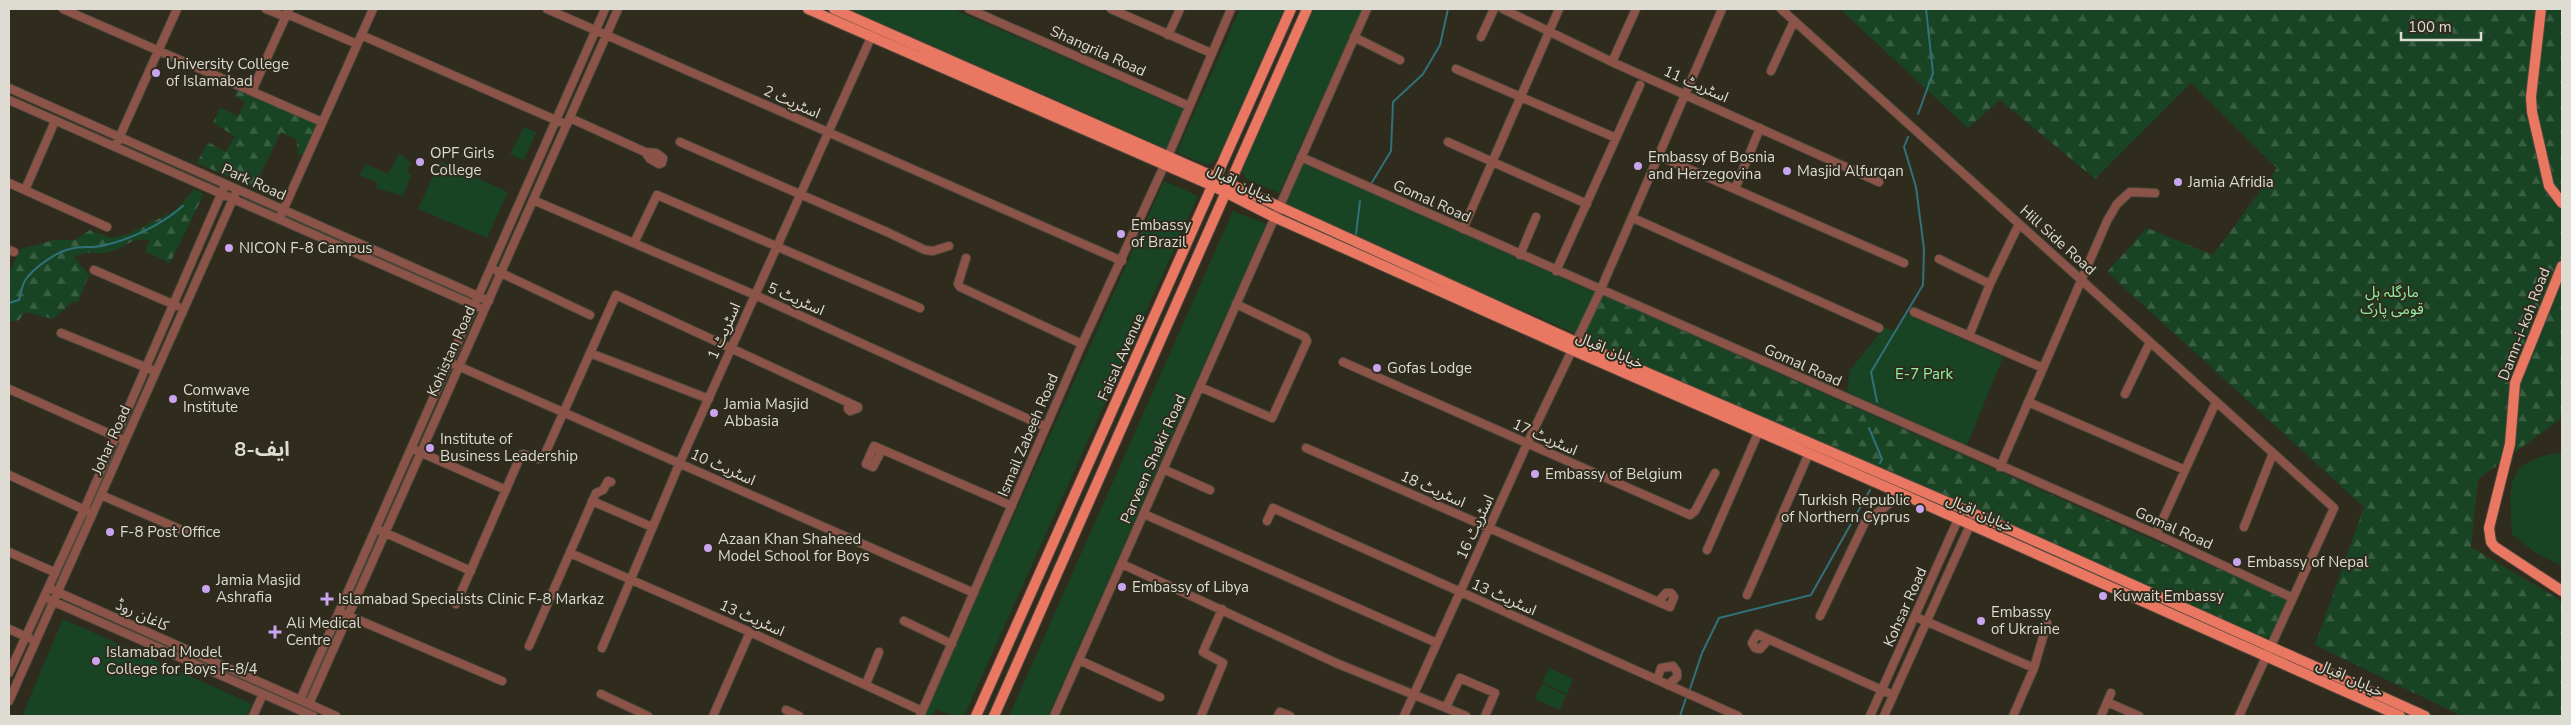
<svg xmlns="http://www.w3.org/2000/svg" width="2571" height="725" font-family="'Nunito Sans','Noto Sans Arabic',sans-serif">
	<defs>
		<pattern id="forest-firs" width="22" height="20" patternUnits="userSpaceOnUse" patternTransform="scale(1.25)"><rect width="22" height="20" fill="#184423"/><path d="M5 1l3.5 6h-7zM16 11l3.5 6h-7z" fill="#395e42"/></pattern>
	</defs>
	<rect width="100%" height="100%" fill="#2f2c1e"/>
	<path fill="#184423" d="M 849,9 L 953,9 L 1183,109 L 1167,149 Z
		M 1240,9 L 1284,9 L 1220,155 L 1213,162 L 1206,165 L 1177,152 Z
		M 1313,9 L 1362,9 L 1279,193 L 1245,178 L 1242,171 Z
		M 524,127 L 536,133 L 524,160 L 510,154 Z
		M 399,153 L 411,163 L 407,172 L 411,175 L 403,196 L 376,188 L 378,183 L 359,175 L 366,164 L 388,174 Z
		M 440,161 L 508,192 L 487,238 L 418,209 Z
		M 1304,163 L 1596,293 L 1577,334 L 1285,207 Z
		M 1164,181 L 1198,196 L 964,716 L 952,716 L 936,709 L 932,716 L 924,716 Z
		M 1233,211 L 1266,224 L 1048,716 L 1009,716 Z
		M 1907,314 L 2003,357 L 1967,445 L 1847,392 L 1850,370 L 1885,327 L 1896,332 Z
		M 2562,452 L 2562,566 L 2536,553 L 2512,534 C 2510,484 2502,462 2562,452 Z
		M 63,619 L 252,704 L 246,716 L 22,716 Z
		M 1549,668 L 1573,679 L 1567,694 L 1542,682 Z
		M 1542,684 L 1566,695 L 1560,710 L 1535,699 Z"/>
	<path fill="url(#forest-firs)" d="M 1840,9 L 2562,9 L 2562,418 L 2478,479 L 2471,547 L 2562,601 L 2562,716 L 2462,716 L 2315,645 L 2364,507 L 2107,272 L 2147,228 L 2213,255 L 2277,168 L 2191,83 L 2095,179 L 2000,100 L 1968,128 Z
		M 238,87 L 318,124 L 303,156 L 297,153 L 297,140 L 281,132 L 254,188 L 197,163 L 208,142 L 226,152 L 235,136 L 213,123 L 220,108 L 238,116 L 245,102 L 235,96 Z
		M 194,189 L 204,194 L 170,263 L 145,251 L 150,240 C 131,236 126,248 109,252 C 97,255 86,250 74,257 L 89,275 L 78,302 L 72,302 L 53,319 L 25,312 L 19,320 L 9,322 L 9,272 L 21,249 L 54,240 L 75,240 L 90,230 L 111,238 L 128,234 L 176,210 Z
		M 1602,295 L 2288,600 L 2272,637 L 2261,637 L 1582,338 Z"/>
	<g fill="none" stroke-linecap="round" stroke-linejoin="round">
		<path stroke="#30717b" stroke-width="2" d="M 1918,114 L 1933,73 L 1926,9
			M 1371,184 L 1391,151 L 1393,102 L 1423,74 L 1440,45 L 1448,9
			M 1356,234 L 1360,201
			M 9,303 L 19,300 C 21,294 22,284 26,279 C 35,267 56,252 70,249 C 80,246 91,248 101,246 C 130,240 161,225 183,206
			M 1877,402 L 1871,372 L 1923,285 L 1924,249 L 1916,187 L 1904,147 L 1908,137
			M 1869,428 L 1882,459 L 1880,463
			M 1690,689 L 1702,653 L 1719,618 L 1811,595 L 1870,490
			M 1680,716 L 1686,698"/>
		<g stroke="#4b483b" stroke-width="10">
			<path id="minor" d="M 63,9 L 322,122
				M 266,9 L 286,17
				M 547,9 L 1122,261
				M 969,9 L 1189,106
				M 1111,9 L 1211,53
				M 1503,9 L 1612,62 L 1879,182
				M 1781,9 L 2334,508 L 2239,716
				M 287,14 L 357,44
				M 361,35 L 567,125
				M 1168,35 L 1180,9
				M 1354,37 L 1400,60
				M 1481,37 L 1494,9
				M 1612,62 L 1636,9
				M 1456,69 L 1616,138
				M 1771,71 L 1794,21
				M 9,88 L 489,301
				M 252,91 L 289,9
				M 9,100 L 478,307
				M 570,118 L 645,152 L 656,153 L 663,158 L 662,163 L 659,164 L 650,159 L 645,152
				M 680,142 L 887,232 L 925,250 L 933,251 L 949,246
				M 1448,142 L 1587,204
				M 115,147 L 177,9
				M 1659,156 L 1904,263
				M 1301,157 L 2156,534 L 2293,598
				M 9,183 L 107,227
				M 1735,189 L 1760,128
				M 25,190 L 55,121
				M 533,200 L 755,295 L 1046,427
				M 281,215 L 373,9
				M 1633,218 L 1879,328
				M 1463,229 L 1559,9
				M 634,243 L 657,195 L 920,308
				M 9,250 L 14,252
				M 1520,255 L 1536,217
				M 966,258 L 958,284 L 960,287 L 1082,344
				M 1939,259 L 1990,284
				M 94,270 L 177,306
				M 497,271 L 590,315
				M 1556,271 L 1640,85
				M 1914,312 L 2043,368
				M 61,333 L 150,369
				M 1969,336 L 1990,284 L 2019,224
				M 590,353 L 709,399
				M 449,362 L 974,593
				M 1343,362 L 1690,515 L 1695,511 L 1715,473
				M 1200,387 L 1272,418 L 1307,341 L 1305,337 L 1236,304
				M 9,389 L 119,438
				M 2125,394 L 2150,342
				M 2028,402 L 2185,470
				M 1306,448 L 1670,607 L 1674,597 L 1671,593 L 1666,593 L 1658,602
				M 415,450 L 506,490
				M 882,450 L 873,467 L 866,464 L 874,446 L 1012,506
				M 2000,467 L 2107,221 L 2117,204 L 2130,192 L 2155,193
				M 1163,469 L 1210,490
				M 9,475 L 87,511
				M 101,495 L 184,531
				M 592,501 L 652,527
				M 1144,514 L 1437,643
				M 1267,521 L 1273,508 L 1738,716
				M 2244,527 L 2273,453
				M 379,530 L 471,571
				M 2156,534 L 2216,402
				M 1707,550 L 1759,431
				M 9,552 L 54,572
				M 570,553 L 750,632 L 922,711
				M 1122,564 L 1336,663 L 1466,716
				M 53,590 L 336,716
				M 1747,595 L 1809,453
				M 50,600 L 313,716
				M 456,604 L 521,455 L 523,454 L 539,459 L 544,456 L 616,295 L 858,407 L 858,408 L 850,411 L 848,409 L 848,402
				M 342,613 L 502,681
				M 1820,616 L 1865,522 L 1902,494
				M 1916,617 L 2034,668
				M 904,621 L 952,644
				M 9,629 L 29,638
				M 1768,640 L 1760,649 L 1755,648 L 1752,643 L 1757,634 L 1893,695
				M 529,646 L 596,493 L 603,490 L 608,481 L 611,482
				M 602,648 L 680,462 L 873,33
				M 1079,660 L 1160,697
				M 9,673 L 84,510 L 225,185
				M 1657,680 L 1661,668 L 1673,666 L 1677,672 L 1677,677 L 1668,685
				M 866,684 L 879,652
				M 601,694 L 648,716
				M 300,700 L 605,9
				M 9,701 L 237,190
				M 2107,702 L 2139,716
				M 309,704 L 618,9
				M 1446,707 L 1460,678 L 1495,693 L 1485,716
				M 786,710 L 799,716
				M 253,716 L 263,694
				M 713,716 L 750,632
				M 920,716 L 1082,344 L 1164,166 L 1231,9
				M 1054,716 L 1367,9
				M 1201,716 L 1223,663 L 1203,652 L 1222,609
				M 1278,716 L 1280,712 L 1290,716
				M 1404,716 L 1527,444 L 1597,298 L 1722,9
				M 1870,716 L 1960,515
				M 1884,716 L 1975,514
				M 2013,716 L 2034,668 L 2047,623
				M 2101,716 L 2111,693"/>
		</g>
		<g stroke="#4b483b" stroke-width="12">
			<path id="major" d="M 808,9 L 1213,186 L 1274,217 L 1572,350 L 1902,494 L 2400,716
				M 834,9 L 1199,170 L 1576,342 L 1975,514 L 2425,716
				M 2541,9 L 2531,97 L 2532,112 L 2549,186 L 2562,203
				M 2562,266 L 2515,383 L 2510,444 L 2489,528 L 2491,542 L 2495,547 L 2562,591
				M 976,716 L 1291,9
				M 994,716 L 1307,9"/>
		</g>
		<use href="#minor" stroke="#8c5448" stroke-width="8"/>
		<use href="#major" stroke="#e97761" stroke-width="10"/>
	</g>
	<g fill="#c8a5ee" stroke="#2f2c1e" stroke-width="2">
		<circle cx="156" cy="73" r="5"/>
		<circle cx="420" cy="162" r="5"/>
		<circle cx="1638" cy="166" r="5"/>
		<circle cx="1787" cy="171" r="5"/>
		<circle cx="2178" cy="182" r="5"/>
		<circle cx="1121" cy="234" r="5"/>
		<circle cx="229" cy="248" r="5"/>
		<circle cx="1377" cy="368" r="5"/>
		<circle cx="173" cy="399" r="5"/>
		<circle cx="714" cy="413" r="5"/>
		<circle cx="430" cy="448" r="5"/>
		<circle cx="1535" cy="474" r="5"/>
		<circle cx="1920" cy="509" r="5"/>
		<circle cx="110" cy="532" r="5"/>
		<circle cx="708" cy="548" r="5"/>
		<circle cx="2237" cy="562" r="5"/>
		<circle cx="1122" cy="587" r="5"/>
		<circle cx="206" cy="589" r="5"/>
		<circle cx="2103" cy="596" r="5"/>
		<path d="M324.5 591.5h5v5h5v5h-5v5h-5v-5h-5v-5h5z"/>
		<circle cx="1981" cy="621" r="5"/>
		<path d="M272.5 624.5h5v5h5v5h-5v5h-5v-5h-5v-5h5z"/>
		<circle cx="96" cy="661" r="5"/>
	</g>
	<g text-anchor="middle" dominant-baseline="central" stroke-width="4" stroke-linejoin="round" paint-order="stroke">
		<g font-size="15" fill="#dddbd2" stroke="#2f2c1e">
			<text transform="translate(1098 51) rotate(24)">Shangrila Road</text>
			<text transform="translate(1696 84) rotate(24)">اسٹریٹ 11</text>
			<text transform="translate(792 102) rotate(24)">اسٹریٹ 2</text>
			<text transform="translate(254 182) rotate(24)">Park Road</text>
			<text transform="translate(1241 184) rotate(26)">خیابان اقبال</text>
			<text transform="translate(1432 201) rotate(24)">Gomal Road</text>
			<text transform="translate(2058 240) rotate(42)">Hill Side Road</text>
			<text transform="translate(796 299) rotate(24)">اسٹریٹ 5</text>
			<text transform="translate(2524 324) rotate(-69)">Damn-i-koh Road</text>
			<text transform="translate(724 331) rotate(-66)">اسٹریٹ 1</text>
			<text transform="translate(1610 350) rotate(23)">خیابان اقبال</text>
			<text transform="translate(451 351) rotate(-66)">Kohistan Road</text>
			<text transform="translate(1121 357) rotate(-66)">Faisal Avenue</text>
			<text transform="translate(1803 365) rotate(24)">Gomal Road</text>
			<text transform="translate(1028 435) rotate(-67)">Ismail Zabeeh Road</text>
			<text transform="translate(1545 437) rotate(24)">اسٹریٹ 17</text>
			<text transform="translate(111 440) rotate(-66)">Johar Road</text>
			<text transform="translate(1153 459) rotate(-66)">Parveen Shakir Road</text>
			<text transform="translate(723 467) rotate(24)">اسٹریٹ 10</text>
			<text transform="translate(1433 489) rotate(24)">اسٹریٹ 18</text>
			<text transform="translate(1980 513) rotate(24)">خیابان اقبال</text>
			<text transform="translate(1475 527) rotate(-65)">اسٹریٹ 16</text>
			<text transform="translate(2174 528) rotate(24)">Gomal Road</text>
			<text transform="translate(1504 597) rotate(24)">اسٹریٹ 13</text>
			<text transform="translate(1905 607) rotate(-66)">Kohsar Road</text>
			<text transform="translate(142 615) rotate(24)">کاغان روڈ</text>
			<text transform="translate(752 618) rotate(24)">اسٹریٹ 13</text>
			<text transform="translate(2350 678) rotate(24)">خیابان اقبال</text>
		</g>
		<g font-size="15" fill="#dddbd2" stroke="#2f2c1e" text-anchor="start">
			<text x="166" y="64">University College<tspan x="166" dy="17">of Islamabad</tspan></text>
			<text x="430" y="153">OPF Girls<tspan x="430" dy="17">College</tspan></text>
			<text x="1648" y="157">Embassy of Bosnia<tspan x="1648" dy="17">and Herzegovina</tspan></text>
			<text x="1797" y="171">Masjid Alfurqan</text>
			<text x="2188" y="182">Jamia Afridia</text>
			<text x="1131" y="225">Embassy<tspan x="1131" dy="17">of Brazil</tspan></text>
			<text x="239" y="248">NICON F-8 Campus</text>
			<text x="1387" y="368">Gofas Lodge</text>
			<text x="183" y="390">Comwave<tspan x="183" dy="17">Institute</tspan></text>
			<text x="724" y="404">Jamia Masjid<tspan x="724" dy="17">Abbasia</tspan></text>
			<text x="440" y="439">Institute of<tspan x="440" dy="17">Business Leadership</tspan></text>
			<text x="1545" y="474">Embassy of Belgium</text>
			<text x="1910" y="500" text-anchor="end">Turkish Republic<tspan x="1910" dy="17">of Northern Cyprus</tspan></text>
			<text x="120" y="532">F-8 Post Office</text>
			<text x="718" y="539">Azaan Khan Shaheed<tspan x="718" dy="17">Model School for Boys</tspan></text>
			<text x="2247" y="562">Embassy of Nepal</text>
			<text x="216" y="580">Jamia Masjid<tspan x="216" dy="17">Ashrafia</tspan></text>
			<text x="1132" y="587">Embassy of Libya</text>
			<text x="2113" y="596">Kuwait Embassy</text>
			<text x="338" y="599">Islamabad Specialists Clinic F-8 Markaz</text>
			<text x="1991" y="612">Embassy<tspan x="1991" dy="17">of Ukraine</tspan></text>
			<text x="286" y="623">Ali Medical<tspan x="286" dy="17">Centre</tspan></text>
			<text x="106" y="652">Islamabad Model<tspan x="106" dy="17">College for Boys F-8/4</tspan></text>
		</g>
		<g font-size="15" fill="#90f1a2" stroke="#2f2c1e">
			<text x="2392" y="292">مارگلہ ہل<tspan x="2392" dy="17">قومی پارک</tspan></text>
			<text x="1924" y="374">E-7 Park</text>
		</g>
		<g font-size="20" font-weight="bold" fill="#dddbd2" stroke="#2f2c1e">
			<text x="262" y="449">ایف-8</text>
		</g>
	</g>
	<rect width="2571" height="725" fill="none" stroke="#dddbd2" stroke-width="20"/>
	<path d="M2401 32v8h80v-8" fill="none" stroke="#dddbd2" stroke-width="2.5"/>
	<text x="2408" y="32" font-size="15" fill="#dddbd2" stroke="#2f2c1e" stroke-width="4" paint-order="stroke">100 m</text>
</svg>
